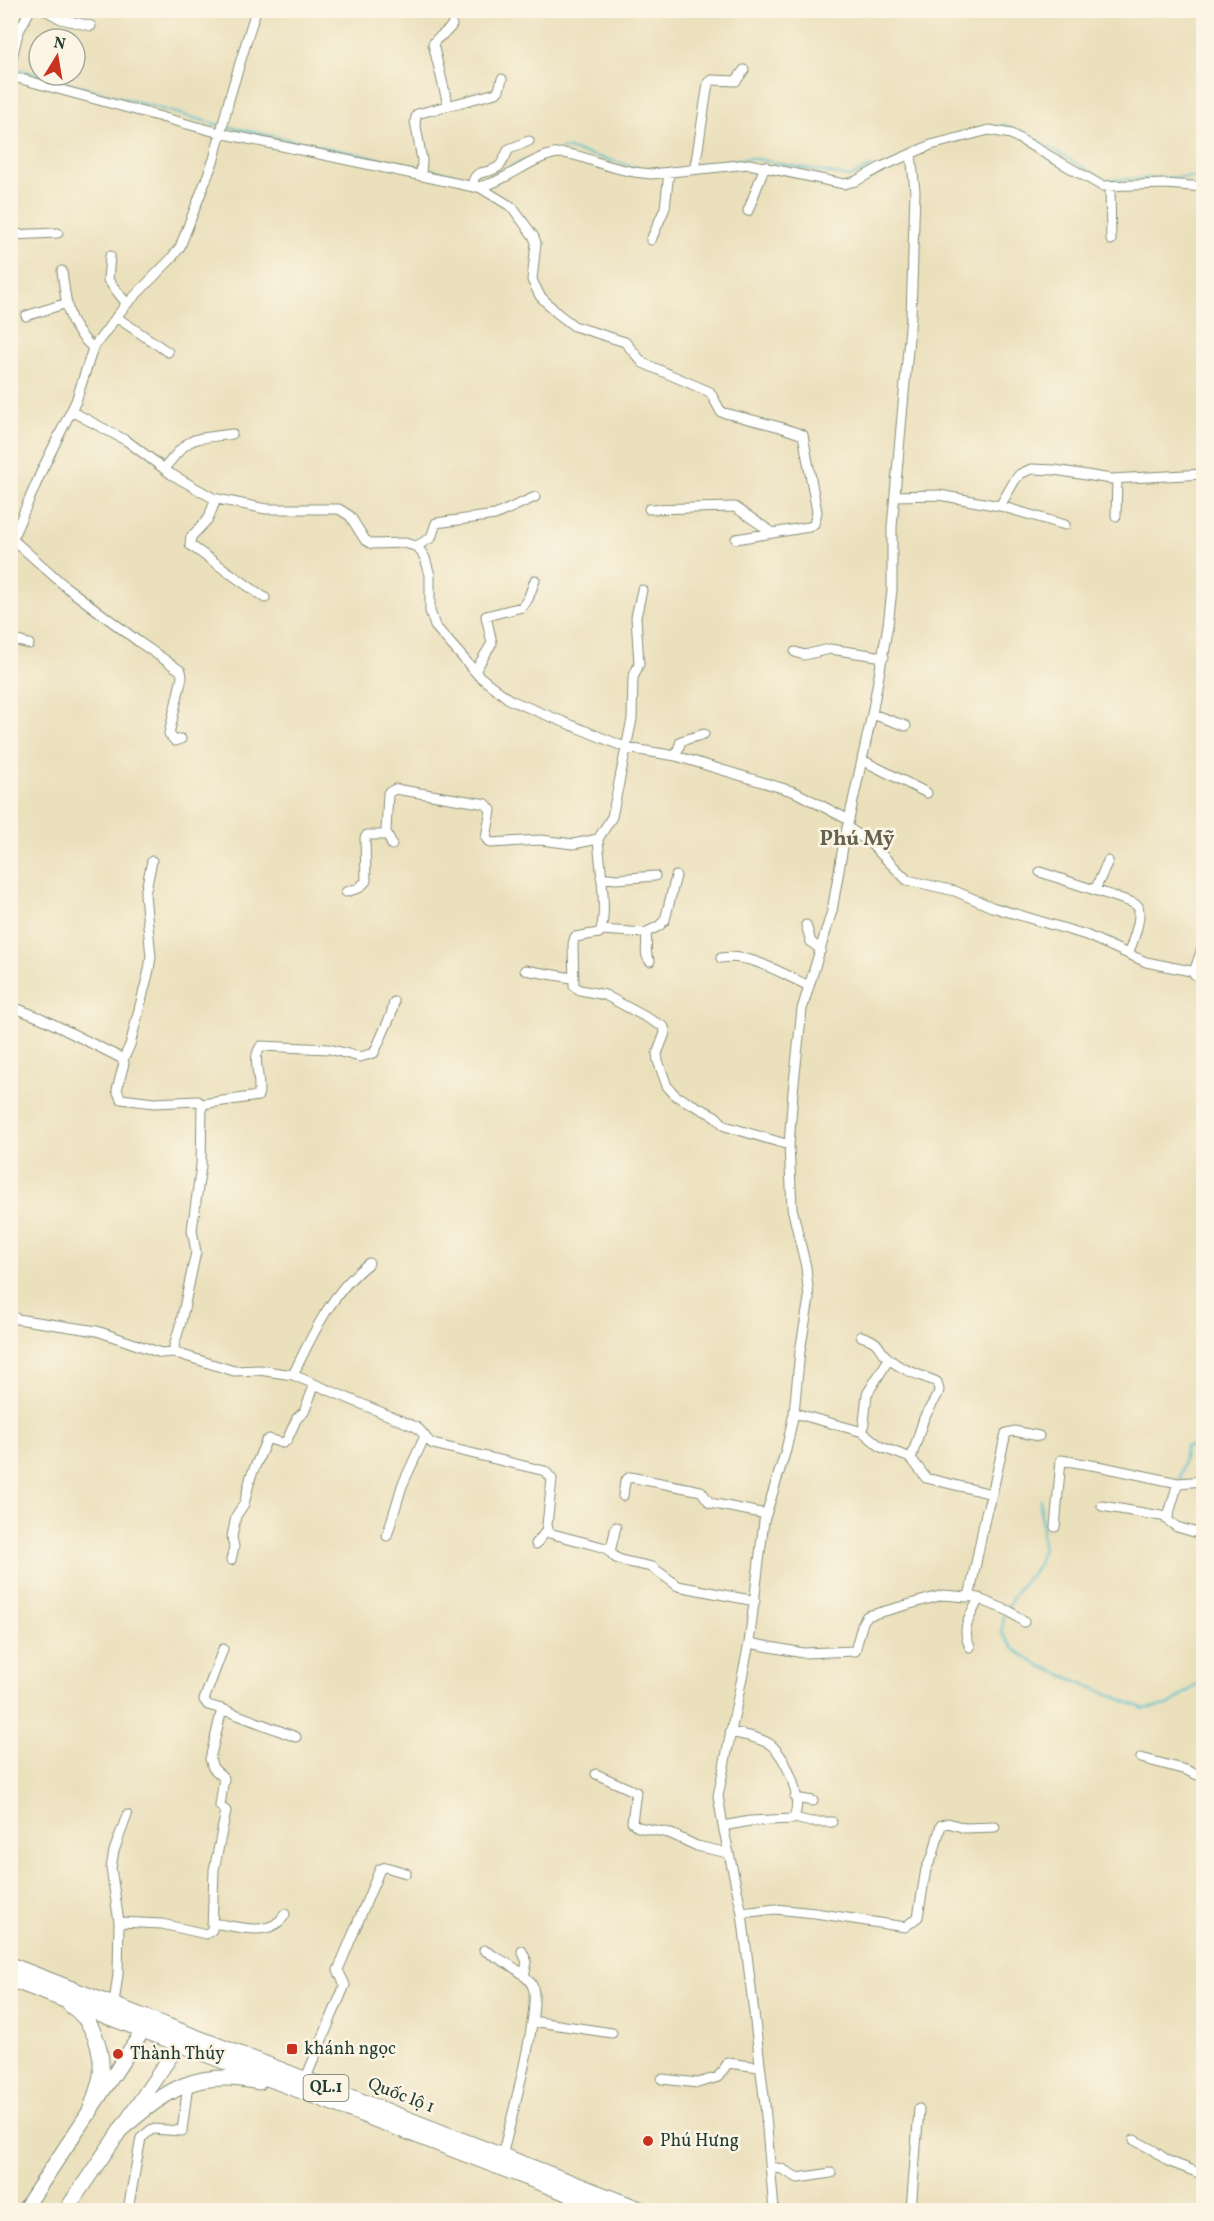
<svg xmlns="http://www.w3.org/2000/svg" width="1214" height="2221" font-family="Vollkorn,serif">
	<rect width="100%" height="100%" fill="#fcf5e5"/>
	<filter id="ink" filterUnits="userSpaceOnUse"><feTurbulence type="fractalNoise" baseFrequency=".0167" numOctaves="2"/><feDisplacementMap in="SourceGraphic" scale="12" xChannelSelector="R" yChannelSelector="G"/><feConvolveMatrix kernelMatrix="1 2 1 2 8 2 1 2 1" color-interpolation-filters="sRGB"/></filter>
	<filter id="wash" filterUnits="userSpaceOnUse"><feTurbulence type="fractalNoise" baseFrequency=".008" numOctaves="4" result="noise"/><feDisplacementMap in="SourceGraphic" scale="24" xChannelSelector="R" yChannelSelector="G"/><feGaussianBlur stdDeviation="1.35" result="paint"/><feColorMatrix in="noise" values="0 0 0 0 0 0 0 0 0 0 0 0 0 0 0 0 0 1.4 0 .05"/><feComposite in="paint" operator="in"/></filter>
	<g filter="url(#wash)">
		<rect width="100%" height="100%" fill="#ebe0bc"/>
		<g fill="none" stroke-linecap="round" stroke-linejoin="round">
			<path stroke="#53c0cd" stroke-width="2" d="M 13,68 L 39,75
				M 40,75 L 219,125
				M 225,126 L 419,167
				M 996,127 L 1004,125 L 1035,139 L 1105,180 L 1192,177 L 1204,179
				M 561,149 L 565,148 L 639,168
				M 698,165 L 751,158 L 850,177 L 871,167
				M 424,168 L 472,178
				M 477,179 L 483,180 L 524,161
				M 1180,1479 L 1186,1446 L 1204,1448
				M 1007,1608 L 1018,1589 L 1037,1567 L 1043,1547 L 1040,1499
				M 1004,1613 L 1002,1633 L 1013,1648 L 1036,1664 L 1144,1709 L 1168,1705 L 1204,1680"/>
		</g>
	</g>
	<g filter="url(#ink)">
		<g fill="none" stroke-linecap="round" stroke-linejoin="round">
			<g stroke="#858e78" stroke-width="11">
				<path id="minor" d="M 45,10 L 61,19 L 91,26
					M 10,67 L 18,33 L 30,10
					M 10,76 L 220,133 L 474,187 C 503,186 531,155 560,153 C 572,153 585,158 596,162 C 614,168 632,173 651,174 L 749,164 L 844,184 L 856,181 L 881,167 L 931,145 L 989,130 L 1011,134 L 1102,186 L 1166,184 L 1204,187
					M 448,105 L 433,44 C 437,36 447,34 452,25
					M 695,168 L 708,83 L 712,80 L 736,81 L 744,70
					M 421,174 L 422,160 L 415,121 L 417,114 L 496,93 L 499,90 L 502,79
					M 472,186 C 475,167 485,176 498,167 C 504,163 505,155 509,149 L 529,141
					M 479,187 L 512,207 L 534,237 L 536,243 L 532,280 L 540,296 L 557,313 L 574,326 L 625,342 L 643,363 L 710,392 L 721,412 L 780,427 L 803,435 L 817,512 L 814,524 L 809,527 L 736,539
					M 1110,187 L 1111,240
					M 748,211 L 765,166
					M 10,235 L 58,233
					M 651,240 L 665,208 L 669,172
					M 110,256 L 108,280 L 127,304
					M 62,271 C 67,307 66,323 93,348
					M 26,316 L 67,303
					M 116,317 L 168,352
					M 71,411 L 127,441 L 171,474 L 213,498 L 266,509 L 339,509 L 350,516 L 365,540 L 372,544 L 405,543 L 418,547 L 425,558 L 430,575 L 430,611 L 435,626 L 479,676 L 510,700 L 627,748 L 676,756 L 795,792 L 849,820
					M 164,469 C 191,434 191,440 232,434
					M 895,496 L 939,495 L 1000,506 L 1015,480 L 1020,474 L 1031,469 L 1055,470 L 1111,479 L 1204,474
					M 216,499 L 208,519 L 191,537 L 190,545 L 265,598
					M 1000,506 L 1065,525
					M 649,509 L 735,507 L 773,533
					M 1116,516 L 1117,479
					M 10,537 L 66,587 L 139,642 L 181,671 L 182,677 L 169,734 L 175,741 L 181,739
					M 10,544 L 42,470 L 76,401 L 93,348 L 124,307 L 170,260 L 180,247 L 214,159 L 230,96 L 256,10
					M 416,546 L 431,538 L 436,523 L 495,515 L 535,497
					M 10,639 L 29,644
					M 795,652 L 804,655 L 830,649 L 884,657
					M 475,671 L 492,643 L 486,616 L 522,607 L 528,599 L 535,580
					M 872,714 L 906,726
					M 676,756 L 681,741 L 704,734
					M 862,760 L 927,793
					M 847,827 L 870,843 L 907,880 L 955,891 L 992,907 L 1086,935 L 1146,962 L 1191,971 L 1204,982
					M 598,839 C 599,858 609,919 599,933 L 575,937 L 573,944 L 574,986 L 580,990 L 605,995 L 664,1027 L 665,1033 L 657,1054 L 658,1061 L 667,1086 L 676,1096 L 715,1116 L 725,1126 L 789,1145
					M 392,845 L 386,831 L 388,793 L 395,789 L 486,804 L 491,810 L 486,838 L 490,843 L 541,840 L 573,844 L 598,839 L 612,817 L 632,719 L 633,678 L 639,664 L 636,617 L 642,590
					M 1040,872 L 1131,902 L 1138,906 C 1142,920 1133,939 1129,953
					M 601,877 L 616,879 L 655,876
					M 1095,890 L 1108,861
					M 346,892 L 359,888 L 366,881 L 365,838 L 367,835 L 387,835
					M 806,925 L 811,942 L 821,950
					M 602,930 L 645,933 C 650,942 642,953 650,961
					M 645,933 L 659,926 L 665,920 L 676,876
					M 721,958 C 751,953 782,974 809,986
					M 525,970 L 572,978
					M 1194,972 L 1204,943
					M 10,1006 L 41,1018 L 121,1058 L 124,1063 L 117,1090 L 121,1099 L 154,1103 L 198,1101 L 202,1104 L 201,1166 L 192,1230 L 196,1252 L 181,1322 L 174,1346 L 176,1353 L 234,1371 L 259,1370 L 293,1375 L 416,1427 C 423,1431 425,1440 433,1444 L 545,1471 L 552,1479 L 547,1525 L 549,1533 L 606,1548 L 616,1558 L 624,1561 L 652,1567 L 678,1586 L 755,1601
					M 123,1060 L 130,1045 L 149,970 L 151,957 L 145,894 L 152,861
					M 202,1104 L 258,1096 C 263,1081 250,1059 261,1046 L 329,1049 L 360,1057 L 374,1053 L 391,1015 L 394,1002
					M 10,1315 L 17,1319 L 97,1331 L 161,1353 L 174,1352
					M 861,1336 C 885,1344 874,1347 889,1359 C 903,1371 921,1375 937,1382 L 939,1390 L 938,1394 L 924,1418 L 911,1459
					M 293,1375 C 312,1335 333,1290 369,1263
					M 863,1432 L 867,1394 L 889,1359
					M 1204,1481 L 1178,1483 L 1167,1520 L 1177,1527 L 1204,1535
					M 992,1494 L 1006,1433 L 1014,1431 L 1039,1436
					M 623,1496 L 625,1481 L 630,1477 L 701,1491 L 710,1503 L 766,1514
					M 1102,1506 L 1167,1517
					M 1055,1527 L 1061,1460 L 1103,1467 L 1178,1483
					M 387,1536 L 402,1486 L 425,1436
					M 536,1544 L 547,1530
					M 610,1552 L 616,1527
					M 231,1560 L 234,1547 L 232,1537 L 236,1516 L 244,1504 L 251,1476 L 266,1441 L 269,1439 L 283,1443 L 287,1440 L 297,1418 L 304,1412 L 315,1384
					M 969,1595 L 1009,1611 L 1024,1622
					M 749,1643 L 803,1653 L 855,1651 L 863,1622 L 867,1616 L 943,1595 L 967,1597 L 970,1593 L 986,1513 L 992,1494 L 926,1478 L 914,1462 L 908,1457 L 881,1447 L 863,1432 L 794,1413
					M 970,1647 C 960,1627 971,1616 979,1598
					M 222,1709 L 296,1737
					M 1141,1758 L 1186,1770 L 1204,1778
					M 596,1774 L 636,1792 L 632,1822 L 638,1827 L 669,1833 L 697,1846 L 728,1853
					M 795,1798 L 813,1801
					M 794,1818 L 811,1822 L 832,1822
					M 723,1826 L 750,1821 L 793,1819 C 804,1800 787,1758 771,1745 C 760,1737 743,1735 730,1732
					M 742,1913 L 775,1909 L 815,1913 L 905,1927 L 918,1917 L 926,1869 L 933,1855 L 941,1825 L 948,1823 L 965,1828 L 995,1827
					M 119,1922 L 111,1868 L 114,1851 L 127,1815
					M 212,1923 C 236,1926 271,1939 285,1914
					M 484,1950 C 497,1958 525,1971 532,1985 C 543,2006 509,2127 502,2156
					M 522,1951 L 527,1962 L 524,1976
					M 114,2004 L 118,1974 L 119,1922 L 162,1924 L 206,1934 L 212,1930 L 214,1870 L 226,1811 L 220,1806 L 224,1778 L 213,1768 L 210,1759 L 222,1709 L 208,1705 L 204,1700 L 223,1649
					M 532,2021 L 612,2033
					M 662,2079 L 698,2083 L 718,2077 L 728,2063 L 759,2067
					M 305,2080 L 345,1985 L 338,1970 L 380,1869 L 386,1867 L 406,1873
					M 1134,2140 L 1153,2150 L 1168,2161 L 1204,2175
					M 771,2167 L 782,2169 L 798,2178 L 831,2173
					M 129,2204 L 141,2138 L 152,2129 L 182,2131 L 188,2084
					M 774,2210 L 765,2105 L 742,1913 L 723,1826 L 718,1796 L 749,1643 L 764,1521 L 786,1450 L 794,1413 L 800,1351 L 809,1299 L 806,1267 L 792,1208 L 789,1145 L 793,1092 L 802,1009 L 832,911 L 843,847 L 872,714 L 888,625 L 892,590 L 892,527 L 911,316 L 915,191 L 911,154
					M 911,2210 L 919,2109"/>
			</g>
			<g stroke="#858e78" stroke-width="16">
				<path id="secondary" d="M 24,2210 L 148,2023
					M 66,2210 L 179,2044 L 182,2034"/>
			</g>
			<g stroke="#858e78" stroke-width="17">
				<path id="trunk" d="M 10,1965 L 642,2210
					M 10,1979 L 611,2210
					M 70,2005 C 93,2019 103,2050 101,2075 C 99,2087 94,2100 90,2112
					M 121,2129 C 167,2090 196,2068 259,2082"/>
			</g>
			<use href="#minor" stroke="#fff" stroke-width="9"/>
			<use href="#secondary" stroke="#fff" stroke-width="14"/>
			<use href="#trunk" stroke="#fff" stroke-width="15"/>
		</g>
	</g>
	<g fill="#c8321e" stroke="#fcf5e5" stroke-width="2">
		<rect x="286" y="2043" width="12" height="12" rx="3"/>
		<circle cx="118" cy="2054" r="6"/>
		<circle cx="648" cy="2141" r="6"/>
	</g>
	<g text-anchor="middle" dominant-baseline="central" stroke-width="5" stroke-linejoin="round" paint-order="stroke">
		<rect fill="#fcf5e5" stroke="#617469" stroke-width="1.5" x="303.5" y="2075" width="45" height="26" rx="4.5"/>
		<g font-size="16" font-weight="bold" fill="#1f3d34">
			<text x="326" y="2088">QL.1</text>
		</g>
		<g font-size="18" fill="#1f3d34" stroke="#fcf5e5" text-anchor="start">
			<text x="304" y="2049">khánh ngọc</text>
			<text x="130" y="2054">Thành Thúy</text>
			<text x="660" y="2141">Phú Hưng</text>
		</g>
		<g font-size="18" fill="#1f3d34" stroke="#fcf5e5">
			<text transform="translate(401 2096) rotate(21)">Quốc lộ 1</text>
		</g>
		<g font-size="21" font-weight="bold" fill="#636350" stroke="#fcf5e5">
			<text x="857" y="839">Phú Mỹ</text>
		</g>
	</g>
	<rect width="1214" height="2221" fill="none" stroke="#fcf5e5" stroke-width="36"/>
	<g transform="translate(57 57) rotate(11)"><circle r="28" fill="#fcf5e5" stroke="#a4ab9e" stroke-width="1.5"/>
	<path d="M0-4.5L10 22L0 15L-10 22Z" fill="#c8321e"/>
	<text y="-9" font-size="16" font-weight="bold" text-anchor="middle" fill="#1f3d34">N</text>
	</g>
</svg>
